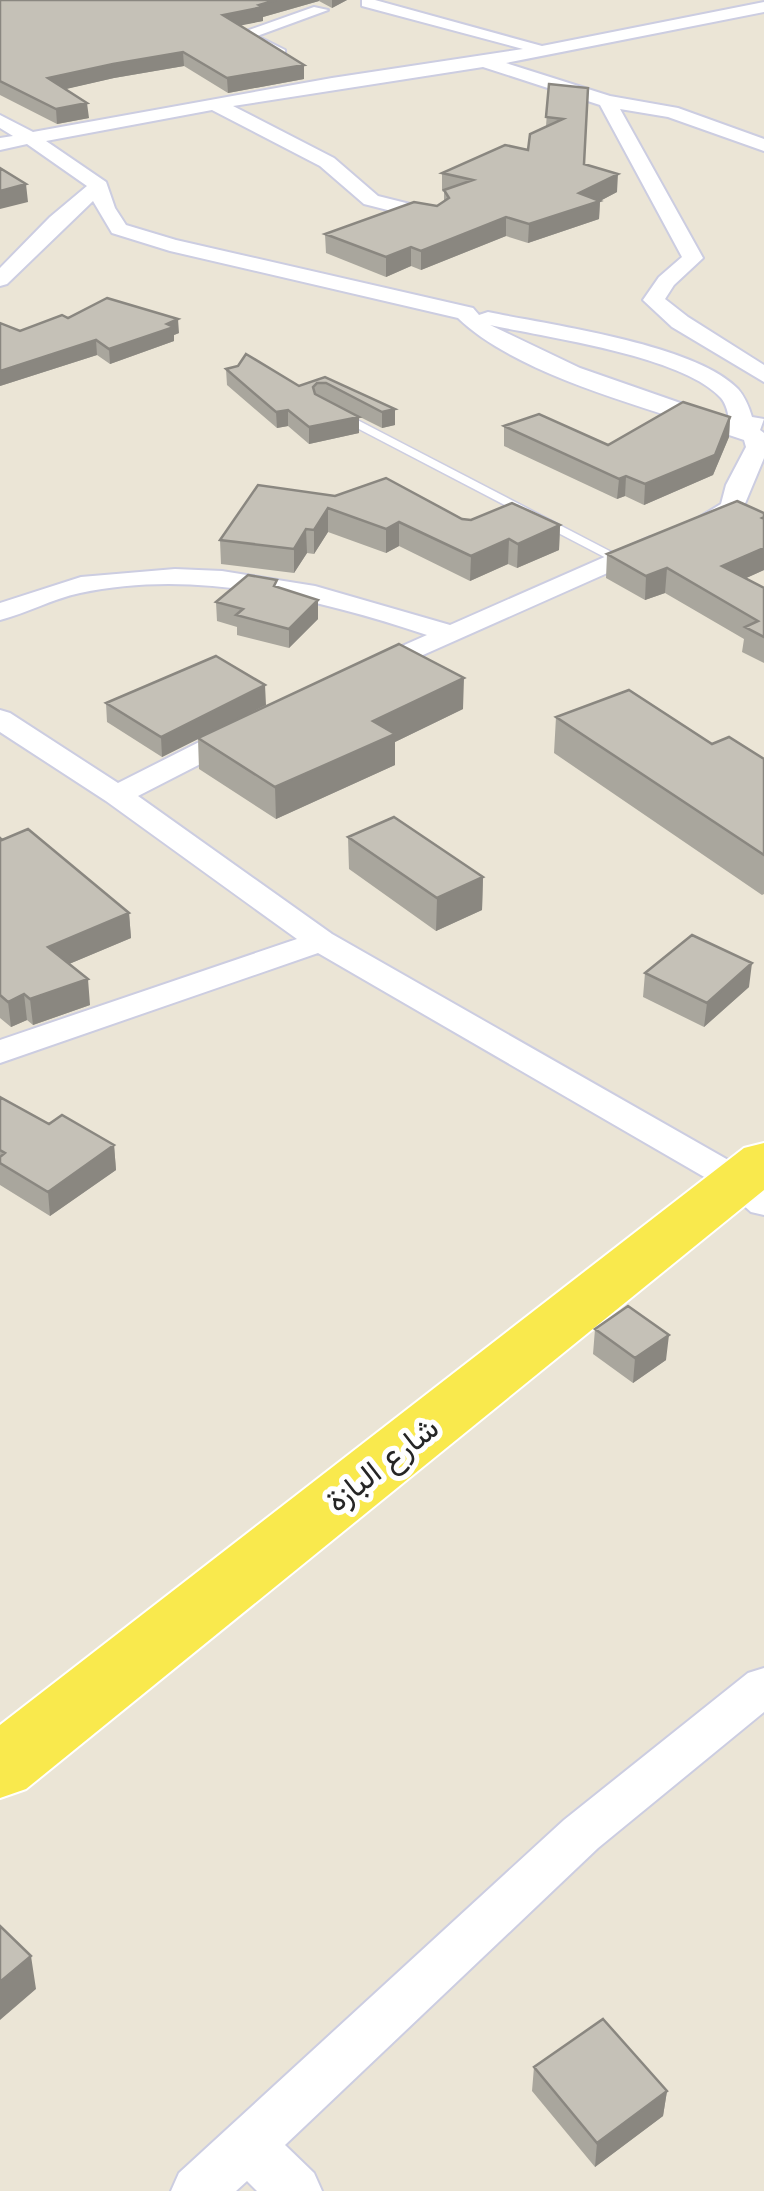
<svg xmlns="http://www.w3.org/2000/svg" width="764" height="2191" font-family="'Space Grotesk',Vazirmatn,sans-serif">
	<rect width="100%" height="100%" fill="#ebe5d6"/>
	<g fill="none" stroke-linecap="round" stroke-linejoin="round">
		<g stroke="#cccde1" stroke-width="3">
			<path id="service" d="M 334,412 L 342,412 L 623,558 L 617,562 L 612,561 L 334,416 Z"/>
		</g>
		<g stroke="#cccde1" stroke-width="4">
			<path id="minor" d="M 362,0 L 375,0 L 542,46 L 764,2 L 764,12 L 506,63 L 610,96 L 678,108 L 764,139 L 764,151 L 668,117 L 620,109 L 703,258 L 674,285 L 665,299 L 688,317 L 764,365 L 764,382 L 672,327 L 643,300 L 659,277 L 682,257 L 600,105 L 483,67 L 233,106 L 334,158 L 378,196 L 442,212 L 445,216 L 435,222 L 364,204 L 320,166 L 212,110 L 46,141 L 106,182 L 115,208 L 126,225 L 176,240 L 473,308 L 479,315 L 488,312 C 550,325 695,344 738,389 C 745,397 749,407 752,417 L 764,419 L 760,430 L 764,433 L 764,458 L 741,513 L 698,534 L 685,526 L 721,504 L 726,485 L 746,447 L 744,440 C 661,411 520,378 458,318 L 170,251 L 112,233 L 93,201 L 7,284 L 0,286 L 0,268 L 50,217 L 87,186 L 27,144 L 0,150 L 0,138 L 13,136 L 0,128 L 0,115 L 33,132 L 332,78 L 523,49 L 362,6 ZM 490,325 C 545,337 684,356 721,398 C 726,404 728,412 729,420 L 580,368 Z
				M 314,7 L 328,10 L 257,36 L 285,50 L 285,58 L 273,58 L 235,35 Z
				M 650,537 L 663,545 L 659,550 L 369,679 L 355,671 L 359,665 L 427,635 C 317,599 196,568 80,593 C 52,599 27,613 0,620 L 0,603 L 81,577 L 175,569 L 222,571 L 315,586 L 450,625 Z
				M 0,710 L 10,713 L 118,783 L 231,726 L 251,726 L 255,732 L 251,738 L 138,796 L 332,934 L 751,1173 L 764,1183 L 764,1215 L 751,1212 L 725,1189 L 318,953 L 0,1063 L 0,1040 L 297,939 L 106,801 L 0,732 Z
				M 764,1668 L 764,1712 L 598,1848 L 285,2145 L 314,2173 L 322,2191 L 257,2191 L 247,2181 L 236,2191 L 171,2191 L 179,2173 L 564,1820 L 748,1673 Z"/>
		</g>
		<g stroke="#fff" stroke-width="4">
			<path id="primary" d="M 764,1143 L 764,1190 L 26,1789 L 0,1798 L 0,1725 L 744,1148 Z"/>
		</g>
		<use href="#service" fill="#fff" fill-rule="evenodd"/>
		<use href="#minor" fill="#fff" fill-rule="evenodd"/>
		<use href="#primary" fill="#f9e94d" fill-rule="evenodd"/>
	</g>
	<path fill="#a9a69d" d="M 0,0 L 347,0 L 332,8 L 319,1 L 263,17 L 263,21 L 240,25 L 304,79 L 228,93 L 184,66 L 114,78 L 65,89 L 89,118 L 57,124 L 0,95 Z
		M 549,84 L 584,165 L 617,192 L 600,201 L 599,219 L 528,243 L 506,236 L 421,270 L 411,266 L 386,277 L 326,253 L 325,234 L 437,206 L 444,202 L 444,192 L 442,191 L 442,173 L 528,150 L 546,126 Z
		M 68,318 L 179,333 L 174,335 L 174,341 L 110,364 L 97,355 L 0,386 L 0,323 L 20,331 Z
		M 226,369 L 299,386 L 325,377 L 395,409 L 395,425 L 382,428 L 326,400 L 359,433 L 309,444 L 288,426 L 277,428 L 227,385 Z
		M 730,417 L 729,437 L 713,475 L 644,505 L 625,496 L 617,499 L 504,446 L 504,426 L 608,445 Z
		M 258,485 L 462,519 L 560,525 L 559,550 L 517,568 L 508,564 L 470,581 L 399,546 L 386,553 L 328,532 L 314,554 L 307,553 L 294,573 L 221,564 L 220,540 Z
		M 764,513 L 764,570 L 746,578 L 764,588 L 764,663 L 742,652 L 744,639 L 665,593 L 645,600 L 606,578 L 607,554 Z
		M 278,588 L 318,600 L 318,619 L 289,648 L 237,635 L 237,627 L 217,621 L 216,602 Z
		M 106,703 L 266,705 L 235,720 L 463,709 L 395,742 L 395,765 L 276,819 L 199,769 L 198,739 L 162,757 L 107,722 Z
		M 556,717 L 712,744 L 764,759 L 764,894 L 762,895 L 554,753 Z
		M 348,837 L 483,877 L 482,910 L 436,931 L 349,869 Z
		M 0,838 L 129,913 L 131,938 L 69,964 L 90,1005 L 33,1025 L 27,1020 L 11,1027 L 0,1018 Z
		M 645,973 L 749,987 L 704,1027 L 643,997 Z
		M 0,1097 L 49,1124 L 114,1145 L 116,1170 L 50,1216 L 0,1185 Z
		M 595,1329 L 666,1360 L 633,1383 L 593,1354 Z
		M 534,2067 L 667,2091 L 663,2116 L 595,2167 L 532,2091 Z"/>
	<path fill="#8a8780" d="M 276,0 L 319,0 L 319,1 L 263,17 L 263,21 L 223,29 L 223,15 Z
		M 332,0 L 347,0 L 332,8 Z
		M 183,52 L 184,66 L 114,78 L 49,93 L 48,78 L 113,64 Z
		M 304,65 L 304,79 L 228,93 L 227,78 Z
		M 87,103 L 89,118 L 57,124 L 56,109 Z
		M 618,174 L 617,192 L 600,201 L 599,219 L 528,243 L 529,224 L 579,193 Z
		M 26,184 L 28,202 L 0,209 L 0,191 Z
		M 506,217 L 506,236 L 421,270 L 421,251 Z
		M 411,247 L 411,266 L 386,277 L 386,257 Z
		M 178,319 L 179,333 L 174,335 L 174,341 L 110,364 L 109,349 Z
		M 96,340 L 97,355 L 0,386 L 0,371 Z
		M 395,409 L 395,425 L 382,428 L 382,412 Z
		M 288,410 L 288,426 L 277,428 L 276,412 Z
		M 359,417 L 359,433 L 309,444 L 309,427 Z
		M 730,417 L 729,437 L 713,475 L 644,505 L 645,484 Z
		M 626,476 L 625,496 L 617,499 L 619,479 Z
		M 328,508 L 328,532 L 314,554 L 314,530 Z
		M 399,522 L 399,546 L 386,553 L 386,529 Z
		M 560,525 L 559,550 L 517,568 L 518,544 Z
		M 306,529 L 307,553 L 294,573 L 294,549 Z
		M 509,539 L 508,564 L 470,581 L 471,556 Z
		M 764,548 L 764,570 L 720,590 L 722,566 Z
		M 667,568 L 665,593 L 645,600 L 646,576 Z
		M 318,600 L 318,619 L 289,648 L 289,629 Z
		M 464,678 L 463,709 L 395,742 L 395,765 L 276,819 L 275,787 L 373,721 Z
		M 265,685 L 266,705 L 162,757 L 161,737 Z
		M 483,877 L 482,910 L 436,931 L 437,898 Z
		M 129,913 L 131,938 L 50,972 L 48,947 Z
		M 752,963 L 749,987 L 704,1027 L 707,1003 Z
		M 88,979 L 90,1005 L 33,1025 L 30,999 Z
		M 24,994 L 27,1020 L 11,1027 L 8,1002 Z
		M 114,1145 L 116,1170 L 50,1216 L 48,1192 Z
		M 669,1335 L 666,1360 L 633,1383 L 635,1358 Z
		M 31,1956 L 36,1989 L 0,2020 L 0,1982 Z
		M 667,2091 L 663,2116 L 595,2167 L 597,2143 Z"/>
	<path fill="#c5c1b7" stroke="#8a8780" stroke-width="2.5" d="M 0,0 L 276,0 L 259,5 L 263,7 L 223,15 L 304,65 L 227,78 L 183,52 L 113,64 L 48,78 L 87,103 L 56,109 L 0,81 Z
		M 549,84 L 588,88 L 584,164 L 618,174 L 579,193 L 600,201 L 529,224 L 506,217 L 421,251 L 411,247 L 386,257 L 325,234 L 414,202 L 437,206 L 449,198 L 444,190 L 473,180 L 442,173 L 505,145 L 528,150 L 530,134 L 563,119 L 546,117 Z
		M 0,168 L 26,184 L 0,191 Z
		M 107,298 L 178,319 L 167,324 L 174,327 L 109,349 L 96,340 L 0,371 L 0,323 L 20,331 L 62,315 L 68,318 Z
		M 246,354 L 299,386 L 325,377 L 395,409 L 382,412 L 326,383 L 317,383 L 313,387 L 315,394 L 359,417 L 309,427 L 288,410 L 276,412 L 226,369 L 238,366 Z
		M 683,402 L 730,417 L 715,455 L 645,484 L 626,476 L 619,479 L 504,426 L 539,414 L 608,445 Z
		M 386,478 L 462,519 L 471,520 L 512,503 L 560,525 L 518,544 L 509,539 L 471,556 L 399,522 L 386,529 L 328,508 L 314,530 L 306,529 L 294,549 L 220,540 L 258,485 L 335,496 Z
		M 737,501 L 764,513 L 764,517 L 762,518 L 764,519 L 764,548 L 722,566 L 764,588 L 764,637 L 745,627 L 758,621 L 667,568 L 646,576 L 607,554 Z
		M 248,575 L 277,580 L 274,586 L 318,600 L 289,629 L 236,615 L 243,609 L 216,602 Z
		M 399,644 L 464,678 L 373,721 L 395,734 L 275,787 L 198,738 Z
		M 216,656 L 265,685 L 161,737 L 106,703 Z
		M 629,690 L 712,744 L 729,737 L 764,759 L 764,855 L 556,717 Z
		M 394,817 L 483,877 L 437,898 L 348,837 Z
		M 28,829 L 129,913 L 48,947 L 88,979 L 30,999 L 24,994 L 8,1002 L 0,995 L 0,838 L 2,840 Z
		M 692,935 L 752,963 L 707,1003 L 645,973 Z
		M 0,1097 L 49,1124 L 62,1115 L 114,1145 L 48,1192 L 0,1163 L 0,1157 L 5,1153 L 0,1150 Z
		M 628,1306 L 669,1335 L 635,1358 L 595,1329 Z
		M 0,1926 L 31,1956 L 0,1982 Z
		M 603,2019 L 667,2091 L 597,2143 L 534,2067 Z"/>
	<g text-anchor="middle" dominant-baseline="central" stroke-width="10" stroke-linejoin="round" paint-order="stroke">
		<g font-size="32" fill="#262626" stroke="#fff">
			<text transform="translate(382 1464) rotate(-38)">شارع البازة</text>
		</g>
	</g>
</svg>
